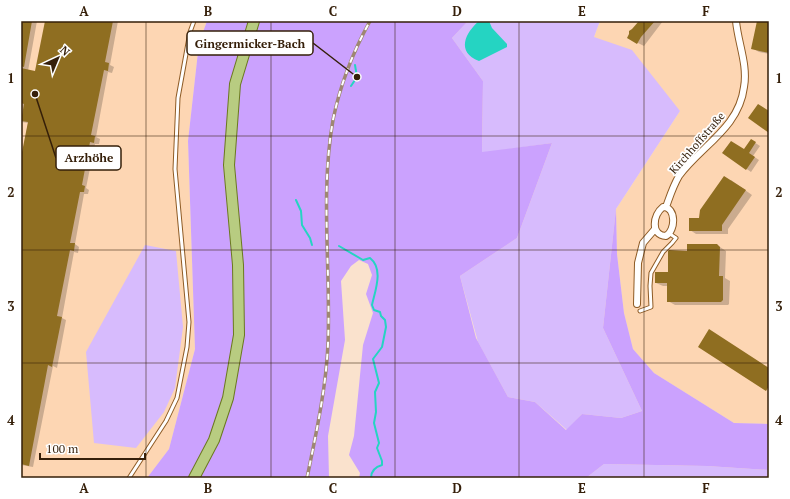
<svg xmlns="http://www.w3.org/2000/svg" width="790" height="499" font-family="'PT Serif',serif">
	<rect width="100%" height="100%" fill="#fae2cd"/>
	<path fill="#fdd6b3" d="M 21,21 L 207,21 L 199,43 L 188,141 L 195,349 L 169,449 L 147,478 L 21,478 Z
		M 600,21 L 769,21 L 769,424 L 734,423 L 654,373 L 633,349 L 624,313 L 617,254 L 616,209 L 680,111 L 594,37 Z"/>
	<path fill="#d7bbfd" d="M 468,21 L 600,21 L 594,37 L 632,50 L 680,111 L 616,209 L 603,328 L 642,411 L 621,418 L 582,414 L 567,430 L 535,402 L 508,397 L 478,342 L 460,276 L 517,238 L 552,143 L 482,153 L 483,81 L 452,38 Z
		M 145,245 L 176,251 L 183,327 L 175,388 L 164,412 L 136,448 L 94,443 L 86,352 Z
		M 604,464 L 707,466 L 769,470 L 769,478 L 586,478 Z"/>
	<path fill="#cba2fe" d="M 207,21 L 468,21 L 452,38 L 483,81 L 482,152 L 552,143 L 517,238 L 460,276 L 476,338 L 508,397 L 535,402 L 566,430 L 582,414 L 621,418 L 642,411 L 603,328 L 616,209 L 617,254 L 624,313 L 633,349 L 654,373 L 734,423 L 769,424 L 769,470 L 707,466 L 604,464 L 586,478 L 359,478 L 360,473 L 349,455 L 354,436 L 363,345 L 373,313 L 366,294 L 372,275 L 368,264 L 359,260 L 351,266 L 341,281 L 345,340 L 328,436 L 329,478 L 147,478 L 169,449 L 195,349 L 188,141 L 199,43 Z"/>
	<path fill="#25d4c2" d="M 479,21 L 489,21 L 492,28 L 507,44 L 507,47 L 479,61 C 456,52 465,33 479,21 Z"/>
	<path fill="#0003" d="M 21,21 L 37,21 L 28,71 L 36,72 L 46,21 L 118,21 L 110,65 L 114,67 L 112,73 L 108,72 L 96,137 L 100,139 L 99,144 L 95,144 L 86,188 L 89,190 L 88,194 L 84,194 L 75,244 L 79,247 L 78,253 L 74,252 L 62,318 L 66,320 L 57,368 L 53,366 L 33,467 L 21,465 L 21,162 L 28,123 L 21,122 Z
		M 640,21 L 663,21 L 644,46 L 628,38 Z
		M 758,21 L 769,21 L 769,54 L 759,52 L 752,48 Z
		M 751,140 L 760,146 L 753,156 L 759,160 L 751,172 L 724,153 L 744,150 Z
		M 731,180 L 752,195 L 728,229 L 728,234 L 696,234 L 690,230 L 700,219 Z
		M 717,245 L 726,251 L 725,278 L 730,281 L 729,304 L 728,305 L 675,305 L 668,301 L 668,286 L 663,286 L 656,283 L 669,273 L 688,252 Z"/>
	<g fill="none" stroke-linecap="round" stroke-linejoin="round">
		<path stroke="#25d4c2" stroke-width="2" d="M 351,86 L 357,77 L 355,65
			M 296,200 L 301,211 L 302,225 L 310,238 L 312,245
			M 339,246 L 363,260 L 370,258 C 384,269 375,291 372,305 L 374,310 L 380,312 L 381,316 L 385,320 L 386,327 L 382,347 L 373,359 L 379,383 L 375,392 L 376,412 L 374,423 L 379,443 L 377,448 L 382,461 L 382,465 C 375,467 371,471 371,478"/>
	</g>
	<path fill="#8f6e21" d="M 21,21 L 32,21 L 24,67 L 21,66 Z
		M 45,21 L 113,21 L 105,62 L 109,63 L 108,71 L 104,70 L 91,135 L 95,136 L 94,143 L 90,142 L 82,185 L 85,186 L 84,192 L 80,192 L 70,243 L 75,243 L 74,251 L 70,250 L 57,316 L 62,317 L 52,367 L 48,365 L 29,466 L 21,464 L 21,157 L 28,122 L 21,121 L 24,104 L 21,103 L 21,68 L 35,71 Z
		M 639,21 L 655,21 L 641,37 L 637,44 L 627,38 L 629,34 L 629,31 L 632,29 Z
		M 757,21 L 769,21 L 769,53 L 751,49 Z
		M 758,104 L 769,111 L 769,133 L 748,118 Z
		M 751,139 L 756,142 L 749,153 L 755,157 L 746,170 L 722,153 L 731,141 L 744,149 Z
		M 724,176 L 746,190 L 722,225 L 722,231 L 689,231 L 689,218 L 699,218 L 700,210 Z
		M 687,244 L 717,244 L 720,247 L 719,276 L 723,276 L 723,300 L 721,302 L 667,302 L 667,283 L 655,283 L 655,272 L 668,272 L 668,251 L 669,250 L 687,251 Z
		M 709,329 L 769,368 L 769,386 L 766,391 L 698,347 Z"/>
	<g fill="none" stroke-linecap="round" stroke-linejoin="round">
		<g stroke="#8e5b25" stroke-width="5">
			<path id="lane" d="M 640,311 L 651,307 L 650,286 L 651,273 L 663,252 L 672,243 L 676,238 L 670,234
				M 129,478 L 166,421 L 177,398 L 187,347 L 189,322 L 175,169 L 178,98 L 190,32 L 194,21"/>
		</g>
		<g stroke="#8e5b25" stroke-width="8">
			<path id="street" d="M 663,207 C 676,207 676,230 666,236 C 650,235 653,215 663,207 Z
				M 666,207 C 670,196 673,186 679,176 C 701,146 739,128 744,87 C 748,65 738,43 736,21
				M 637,304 L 638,263 L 643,243 L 655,229"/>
		</g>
		<g stroke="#6b7920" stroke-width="12">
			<path id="primary" d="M 194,478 L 214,440 L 228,398 L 239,335 L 238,265 L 229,165 L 235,84 L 254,21"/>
		</g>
		<use href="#lane" stroke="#fff" stroke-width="3"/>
		<use href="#street" stroke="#fff" stroke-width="6"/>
		<use href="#primary" stroke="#b8cc81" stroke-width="10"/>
		<g stroke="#9e8771" stroke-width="3.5">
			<path id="rail" d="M 307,478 C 316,434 326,389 328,344 C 331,269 320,193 333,120 C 340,85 353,52 370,21"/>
		</g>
		<use href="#rail" stroke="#fff" stroke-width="2" stroke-dasharray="6" stroke-linecap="butt"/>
	</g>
	<path fill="none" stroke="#351f09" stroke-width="1" stroke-opacity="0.55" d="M 146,21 L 146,478M 271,21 L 271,478M 395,21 L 395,478M 519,21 L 519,478M 644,21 L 644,478M 21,136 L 769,136M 21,250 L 769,250M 21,363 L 769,363"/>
	<g text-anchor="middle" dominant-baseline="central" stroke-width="3.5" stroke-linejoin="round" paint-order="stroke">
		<g font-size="11" fill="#351f09" stroke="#fff">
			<text transform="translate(697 143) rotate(-49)">Kirchhoffstraße</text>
		</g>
	</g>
	<path fill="none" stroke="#351f09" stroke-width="1.5" d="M357 77L313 43M35 94L56 158"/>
	<g fill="#351f09" stroke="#fff" stroke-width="1.5">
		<circle cx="357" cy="77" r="4"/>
		<circle cx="35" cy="94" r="4"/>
	</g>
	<g fill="#fff" stroke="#351f09" stroke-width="1.5">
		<rect x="187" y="31" width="126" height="24" rx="4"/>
		<rect x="56" y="146" width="65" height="24" rx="4"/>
	</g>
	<g font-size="12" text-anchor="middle" font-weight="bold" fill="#351f09">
		<text x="250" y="48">Gingermicker-Bach</text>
		<text x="89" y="162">Arzhöhe</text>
	</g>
	<rect width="790" height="499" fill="none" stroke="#ffffff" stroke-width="44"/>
	<g transform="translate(58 58) rotate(44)" stroke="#ffffff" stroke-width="3" paint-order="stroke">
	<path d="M0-3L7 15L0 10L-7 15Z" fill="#351f09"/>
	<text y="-6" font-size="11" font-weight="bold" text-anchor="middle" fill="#351f09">N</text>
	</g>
	<path d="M40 453v6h105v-6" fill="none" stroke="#351f09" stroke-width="2"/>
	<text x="46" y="453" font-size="12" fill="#351f09" stroke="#ffffff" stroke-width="3" paint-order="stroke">100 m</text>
	<rect x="22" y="22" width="746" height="455" fill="none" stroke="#351f09" stroke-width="1.5"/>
	<g font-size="13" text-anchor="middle" font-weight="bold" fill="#351f09">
		<text x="84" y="16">A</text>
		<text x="208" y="16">B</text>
		<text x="333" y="16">C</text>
		<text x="457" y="16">D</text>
		<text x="582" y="16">E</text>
		<text x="706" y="16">F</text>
		<text x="11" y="83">1</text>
		<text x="779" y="83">1</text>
		<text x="11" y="197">2</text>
		<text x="779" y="197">2</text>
		<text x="11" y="311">3</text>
		<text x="779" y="311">3</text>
		<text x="11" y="425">4</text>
		<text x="779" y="425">4</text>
		<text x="84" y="493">A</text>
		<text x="208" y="493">B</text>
		<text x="333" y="493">C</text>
		<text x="457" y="493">D</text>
		<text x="582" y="493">E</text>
		<text x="706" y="493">F</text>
	</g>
</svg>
